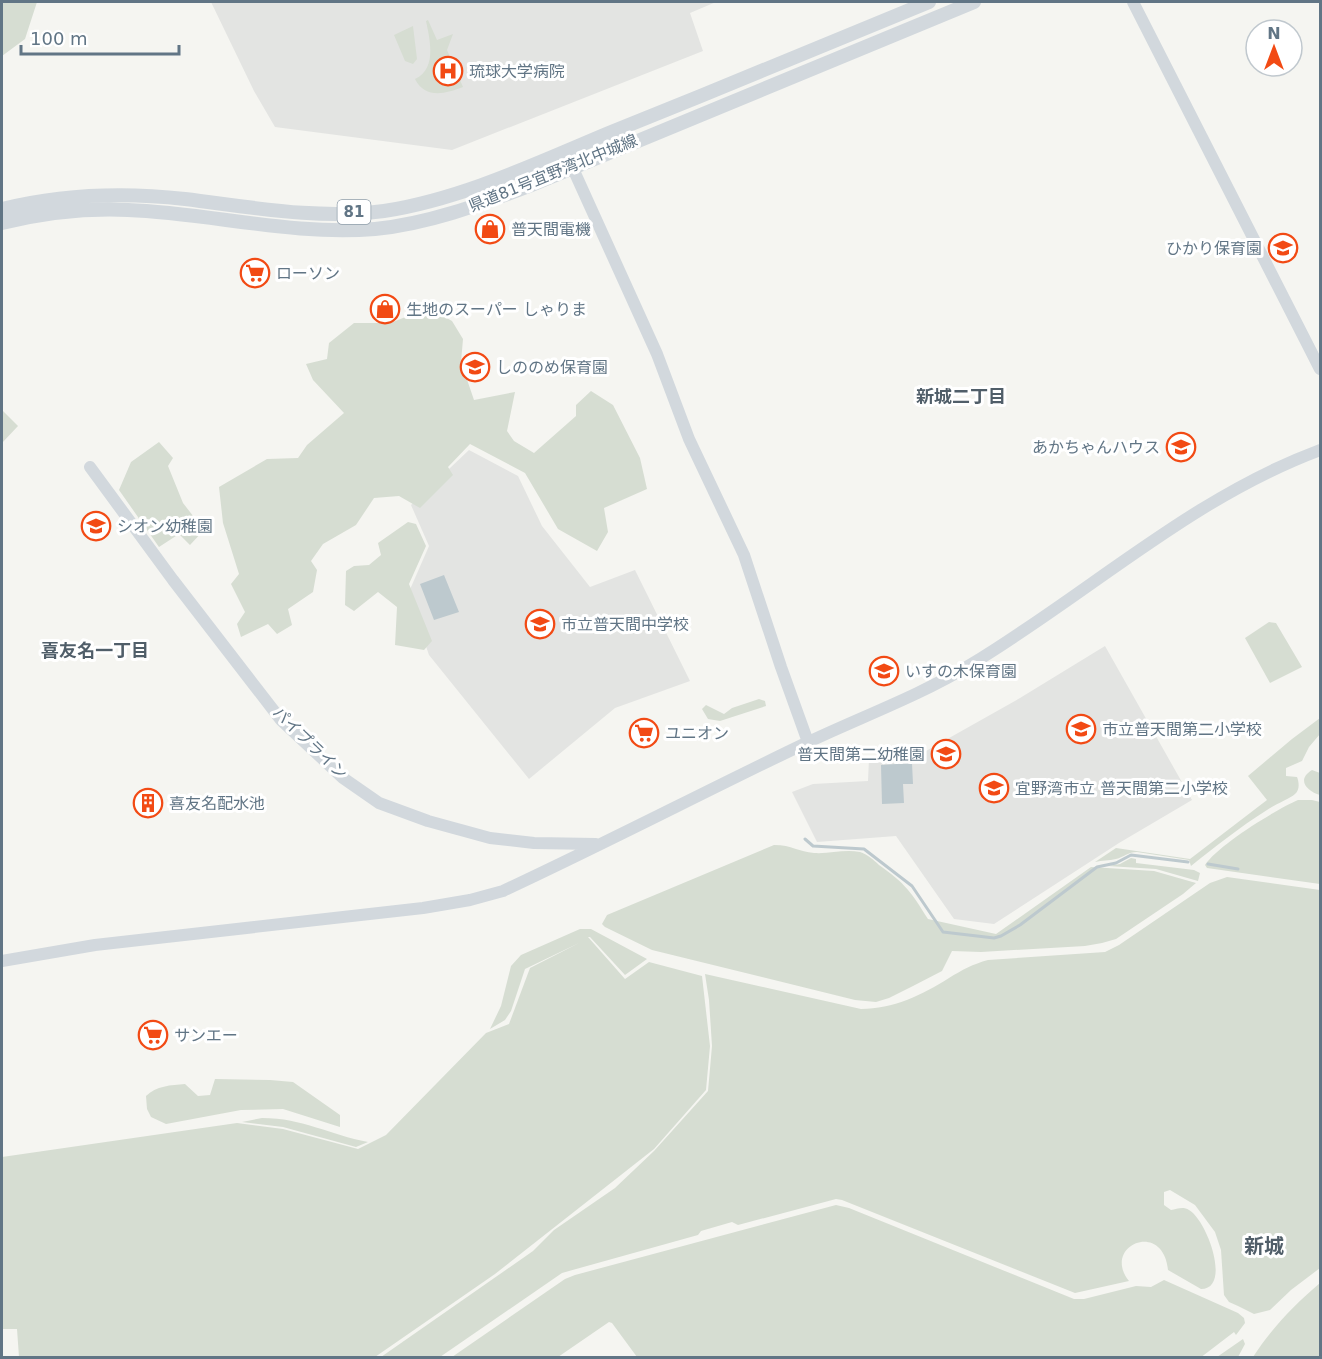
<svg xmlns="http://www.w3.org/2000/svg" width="1322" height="1359" font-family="'DejaVu Sans','Noto Sans JP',sans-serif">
	<rect width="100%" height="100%" fill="#f5f5f1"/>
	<path fill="#e3e4e2" d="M 211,2 L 716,2 L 690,13 L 703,51 L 452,150 L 275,127 L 254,91 Z
		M 469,450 L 518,476 L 542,526 L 590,587 L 635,570 L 690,681 L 615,708 L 529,779 L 429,655 L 408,594 L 429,546 L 411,505 Z
		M 1105,646 L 1192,800 L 1119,843 L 994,924 L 954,919 L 896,836 L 817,842 L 792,792 L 813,784 L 868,781 L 869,759 L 907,757 L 926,751 L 1020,698 Z"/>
	<path fill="#d6ddd2" d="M 2,2 L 37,2 L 25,39 L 2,56 Z
		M 428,20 L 437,40 L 453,34 L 447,50 L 463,87 C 445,94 425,99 415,79 C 437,69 430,40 426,21 Z
		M 413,26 L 417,59 L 413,64 L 405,61 L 394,35 Z
		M 429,308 L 452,321 L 463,339 L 461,362 L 474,400 L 515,392 L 507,431 L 514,441 L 534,453 L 576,416 L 576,405 L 591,391 L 613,405 L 640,458 L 647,489 L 604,508 L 608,532 L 597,551 L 558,529 L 525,473 L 470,444 L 448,467 L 453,475 L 420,508 L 399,496 L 374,498 L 356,525 L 323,544 L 311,561 L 317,570 L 313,592 L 288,609 L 292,625 L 277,634 L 268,624 L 241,637 L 237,624 L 245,612 L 231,584 L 239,574 L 223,523 L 219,487 L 267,459 L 298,458 L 307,445 L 344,413 L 313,380 L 306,364 L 327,359 L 329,343 L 354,323 L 390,323 Z
		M 2,410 L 18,426 L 2,443 Z
		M 159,442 L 173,458 L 168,466 L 183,503 L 204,530 L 190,545 L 179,534 L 159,547 L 119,490 L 131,462 Z
		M 408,522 L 416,524 L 426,546 L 409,584 L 432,641 L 424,650 L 395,645 L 397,607 L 378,592 L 354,611 L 345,605 L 346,571 L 354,566 L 369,565 L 381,555 L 378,543 Z
		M 1269,622 L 1276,623 L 1302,667 L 1270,683 L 1245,638 Z
		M 759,699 L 765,701 L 766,706 L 720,721 L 708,719 L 702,709 L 706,705 L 724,714 L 732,708 Z
		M 1320,718 L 1320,734 L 1309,747 L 1302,761 L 1286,768 L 1286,776 L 1297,777 C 1299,782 1300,790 1295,794 C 1291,798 1274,805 1267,810 C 1240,827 1216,846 1191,866 L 1189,860 L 1137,852 C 1128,852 1124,857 1116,859 C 1109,861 1102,860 1095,862 L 1116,848 L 1190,859 L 1267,800 L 1248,776 L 1292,739 Z
		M 1312,770 L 1320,773 L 1320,795 C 1307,791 1296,780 1312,770 Z
		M 1298,800 L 1312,800 L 1320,802 L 1320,884 L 1207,868 L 1205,865 C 1218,845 1275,810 1298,800 Z
		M 774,845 C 792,845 799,852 814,853 C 830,854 844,849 860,852 C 867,854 874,860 879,865 C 906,884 911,892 928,919 L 996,934 L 1091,867 L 1154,871 L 1196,883 L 1183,894 L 1116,939 L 1102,943 L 1085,946 L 981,952 L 952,951 L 942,971 L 913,986 L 889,998 L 876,1002 L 855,1000 L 652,950 L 605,927 L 602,924 L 607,915 Z
		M 1131,858 L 1136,859 L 1136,863 L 1194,870 L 1200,873 L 1198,881 L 1156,869 L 1108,866 L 1120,864 Z
		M 1227,877 L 1320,890 L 1320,1268 L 1291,1290 L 1270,1310 L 1254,1314 L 1238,1306 L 1229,1302 L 1224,1295 L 1221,1250 L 1215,1232 L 1195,1205 L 1170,1190 L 1164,1192 L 1164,1205 L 1171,1210 C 1177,1209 1183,1206 1189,1210 C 1207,1220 1232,1289 1201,1289 L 1168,1270 C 1163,1219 1101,1246 1129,1281 L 1075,1293 L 842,1200 L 836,1199 L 738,1225 L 732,1222 L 701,1231 L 698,1235 L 569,1271 L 562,1273 L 440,1357 L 381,1357 L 533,1251 L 554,1230 L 615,1188 L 654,1151 L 708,1091 L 712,1046 L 709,1000 L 705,974 L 861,1009 C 893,1009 922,995 949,978 C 962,970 973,964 988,960 L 1105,952 L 1119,945 L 1210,883 Z
		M 580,929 L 591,929 L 647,959 L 625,975 L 590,937 L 588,937 L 625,979 L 649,962 L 702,976 L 710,1046 L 706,1090 L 654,1149 L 495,1274 L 375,1357 L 19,1357 L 17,1329 L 2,1329 L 2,1157 L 237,1123 L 283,1129 L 358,1149 L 386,1135 L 486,1033 L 509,1024 L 530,968 L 579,943 L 525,969 L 511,1011 L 505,1020 L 490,1029 L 501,1006 L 511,966 L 521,955 Z
		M 215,1079 L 270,1080 L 293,1082 L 340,1115 L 340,1127 L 283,1109 L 241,1110 L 166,1124 L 151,1117 L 147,1109 L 146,1096 C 156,1086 171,1085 185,1084 L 198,1096 L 210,1095 Z
		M 262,1118 C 303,1118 330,1135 368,1142 L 356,1147 L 283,1127 L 242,1122 Z
		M 836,1205 L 849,1208 L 1074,1299 L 1084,1299 L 1136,1286 L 1151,1287 L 1164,1280 L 1238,1313 L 1244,1318 L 1245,1323 L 1236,1335 L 1234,1332 L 1200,1358 L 637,1357 L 612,1323 L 609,1322 L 558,1357 L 452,1357 L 565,1279 L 575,1275 Z
		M 1320,1283 L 1320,1357 L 1253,1357 C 1272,1328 1294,1305 1320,1283 Z
		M 1243,1339 L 1245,1344 L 1238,1357 L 1217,1357 Z"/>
	<path fill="#bdc9ce" d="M 444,575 L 459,612 L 434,620 L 420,584 Z
		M 912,763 L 913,784 L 903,784 L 904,803 L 882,804 L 881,765 Z"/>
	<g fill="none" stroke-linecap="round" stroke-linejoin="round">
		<path stroke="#bdc9ce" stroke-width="3" d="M 805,839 L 813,846 L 864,849 L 912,886 L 943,932 L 994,938 L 1001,936 L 1020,925 L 1097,867 L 1116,863 L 1131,855 L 1188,862
			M 1208,864 L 1238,869"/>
		<path stroke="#d2d8dd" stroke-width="12" d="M 1133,2 L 1320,369
			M 565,151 L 657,354 L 689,439 L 744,555 L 781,667 L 808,742
			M 90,467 L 173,580 L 281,720 L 343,778 L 379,803 L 428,821 L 490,838 L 534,843 L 596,844
			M 2,961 L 95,945 L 423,908 L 470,900 L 503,891 C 604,844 702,793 802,745 C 858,718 917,697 970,665 C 1088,594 1191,498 1320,450"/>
		<path stroke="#d2d8dd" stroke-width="14" d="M 2,209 C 63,194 123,192 185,199 C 251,207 318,220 384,211 C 462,199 537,163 609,133 C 716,90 823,46 929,2
			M 2,223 C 43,213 85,208 128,210 C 210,213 292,236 375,229 C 427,224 479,205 529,186 L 974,2"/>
	</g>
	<defs>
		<g id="hospital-ring" transform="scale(1.5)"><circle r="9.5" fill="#fff" stroke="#f24a14" stroke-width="1.5"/><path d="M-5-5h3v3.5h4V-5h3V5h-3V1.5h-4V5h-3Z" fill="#f24a14"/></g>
		<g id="shop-ring" transform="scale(1.5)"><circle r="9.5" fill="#fff" stroke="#f24a14" stroke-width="1.5"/><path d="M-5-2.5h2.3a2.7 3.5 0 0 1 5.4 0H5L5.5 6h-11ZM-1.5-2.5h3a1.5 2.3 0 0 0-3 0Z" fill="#f24a14"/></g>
		<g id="school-ring" transform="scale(1.5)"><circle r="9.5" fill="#fff" stroke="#f24a14" stroke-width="1.5"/><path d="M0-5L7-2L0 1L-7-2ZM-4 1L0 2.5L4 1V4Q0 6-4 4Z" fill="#f24a14"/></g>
		<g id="supermarket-ring" transform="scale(1.5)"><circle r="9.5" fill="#fff" stroke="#f24a14" stroke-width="1.5"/><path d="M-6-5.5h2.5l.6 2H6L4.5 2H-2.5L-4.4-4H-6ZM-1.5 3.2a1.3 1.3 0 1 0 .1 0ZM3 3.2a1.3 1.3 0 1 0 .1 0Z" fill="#f24a14"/></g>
		<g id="building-ring" transform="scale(1.5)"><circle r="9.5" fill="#fff" stroke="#f24a14" stroke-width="1.5"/><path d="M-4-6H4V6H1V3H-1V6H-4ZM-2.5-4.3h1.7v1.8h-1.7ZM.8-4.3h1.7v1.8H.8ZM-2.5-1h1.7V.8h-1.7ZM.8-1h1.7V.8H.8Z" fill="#f24a14"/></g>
	</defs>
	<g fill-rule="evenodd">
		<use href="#hospital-ring" x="448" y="71"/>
		<use href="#shop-ring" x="490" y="229"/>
		<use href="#school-ring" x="1283" y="248"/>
		<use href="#supermarket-ring" x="255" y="273"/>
		<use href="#shop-ring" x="385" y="309"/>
		<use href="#school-ring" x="475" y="367"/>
		<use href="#school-ring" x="1181" y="447"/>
		<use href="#school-ring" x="96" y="526"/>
		<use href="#school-ring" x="540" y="624"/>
		<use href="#school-ring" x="884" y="671"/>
		<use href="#school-ring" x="1081" y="729"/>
		<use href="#supermarket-ring" x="644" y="733"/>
		<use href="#school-ring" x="946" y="754"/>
		<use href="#school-ring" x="994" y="788"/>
		<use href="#building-ring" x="148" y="803"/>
		<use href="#supermarket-ring" x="153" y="1035"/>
	</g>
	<g text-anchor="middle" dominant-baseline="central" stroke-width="6" stroke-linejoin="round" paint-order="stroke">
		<rect fill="#fff" stroke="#909eaa" stroke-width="1.5" x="337.5" y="200" width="33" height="24" rx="4.5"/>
		<g font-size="15" font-weight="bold" fill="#617585">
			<text x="354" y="212">81</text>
		</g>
		<g font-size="16" fill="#617585" stroke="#fff" text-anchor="start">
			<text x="469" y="71">琉球大学病院</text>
			<text x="511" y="229">普天間電機</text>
			<text x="1262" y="248" text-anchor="end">ひかり保育園</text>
			<text x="276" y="273">ローソン</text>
			<text x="406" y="309">生地のスーパー しゃりま</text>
			<text x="496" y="367">しののめ保育園</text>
			<text x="1160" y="447" text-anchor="end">あかちゃんハウス</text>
			<text x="117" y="526">シオン幼稚園</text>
			<text x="561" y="624">市立普天間中学校</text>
			<text x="905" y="671">いすの木保育園</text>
			<text x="1102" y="729">市立普天間第二小学校</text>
			<text x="665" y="733">ユニオン</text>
			<text x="925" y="754" text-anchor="end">普天間第二幼稚園</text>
			<text x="1015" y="788">宜野湾市立 普天間第二小学校</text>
			<text x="169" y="803">喜友名配水池</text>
			<text x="174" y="1035">サンエー</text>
		</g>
		<g font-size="16" fill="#617585" stroke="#fff">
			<text transform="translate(553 173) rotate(-22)">県道81号宜野湾北中城線</text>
			<text transform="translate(310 743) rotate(44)">パイプライン</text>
		</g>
		<g font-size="18" font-weight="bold" fill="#505e69" stroke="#fff">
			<text x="961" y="396">新城二丁目</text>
			<text x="95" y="650">喜友名一丁目</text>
		</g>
		<g font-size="20" font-weight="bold" fill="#505e69" stroke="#fff">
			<text x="1264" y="1246">新城</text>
		</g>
	</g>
	<rect width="1322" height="1359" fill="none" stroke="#617585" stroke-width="6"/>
	<g transform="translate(1274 48)"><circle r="28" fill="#ffffff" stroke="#c0c8ce" stroke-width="1.5"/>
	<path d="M0-4.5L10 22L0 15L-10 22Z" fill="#f24a14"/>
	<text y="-9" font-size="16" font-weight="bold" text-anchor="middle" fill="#617585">N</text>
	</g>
	<path d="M21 45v9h158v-9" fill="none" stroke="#617585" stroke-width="3"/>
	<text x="30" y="45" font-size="18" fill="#617585" stroke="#ffffff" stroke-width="4.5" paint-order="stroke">100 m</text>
</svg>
